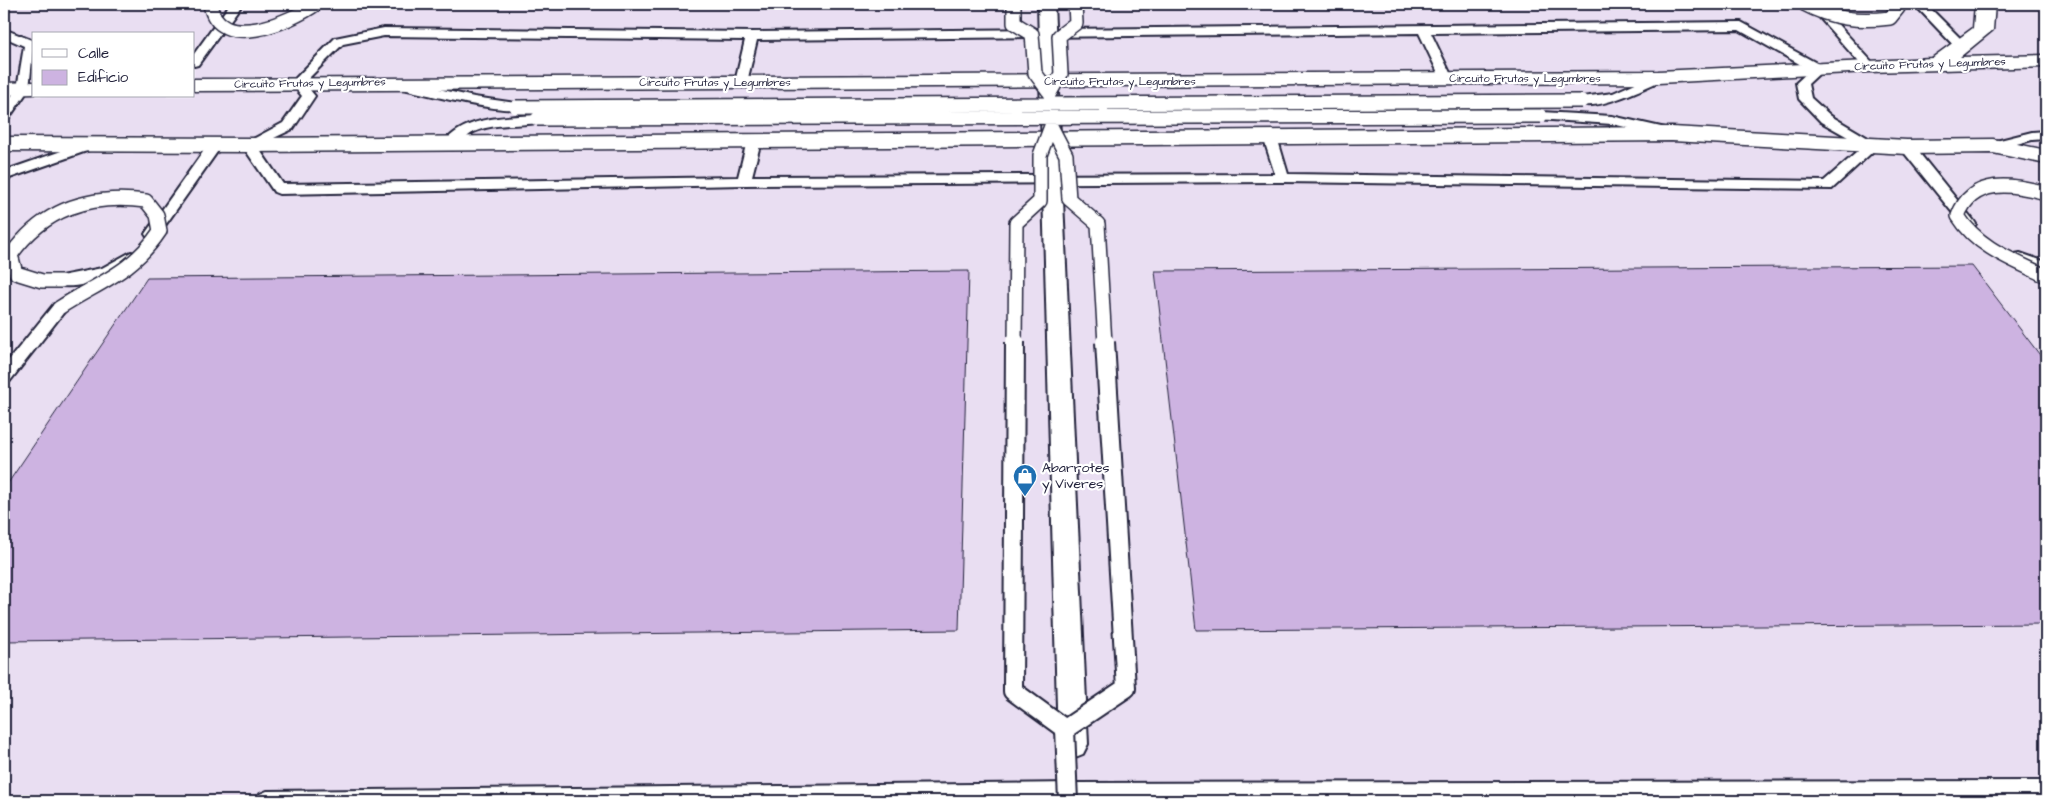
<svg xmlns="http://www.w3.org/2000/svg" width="2050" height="805" font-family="'Architects Daughter',sans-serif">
	<rect width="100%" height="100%" fill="#f5f0f9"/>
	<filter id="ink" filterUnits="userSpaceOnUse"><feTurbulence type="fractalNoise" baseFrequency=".02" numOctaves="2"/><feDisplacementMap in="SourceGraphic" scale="10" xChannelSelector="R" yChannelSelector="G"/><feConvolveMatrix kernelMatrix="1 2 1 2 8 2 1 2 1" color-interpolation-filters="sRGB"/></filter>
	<g filter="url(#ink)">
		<path fill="#e9def2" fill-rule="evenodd" d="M 4,4 L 2046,4 L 2046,801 L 4,801 ZM 34,34 L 194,34 L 194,96 L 34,96 Z"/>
		<path fill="#cdb3e1" stroke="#22223b" d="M 1972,266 L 2046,363 L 2046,624 L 1196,630 L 1155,271 Z
			M 969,271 L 959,630 L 4,641 L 4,489 L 147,278 Z"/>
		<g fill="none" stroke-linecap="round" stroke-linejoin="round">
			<g stroke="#22223b" stroke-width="4">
				<path id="service" d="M 230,4 L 242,4 L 198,65 L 194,66 L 194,54 Z
					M 1811,4 L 1819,4 L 1873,63 L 1875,66 L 1873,69 L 1865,69 L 1811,8 Z
					M 1914,4 L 1926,4 L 1966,44 L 1968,47 L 1966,50 L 1958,50 Z
					M 1741,22 L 1822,66 L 1824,69 L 1808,84 L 1811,98 L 1831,116 L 1880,145 L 1832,189 L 1283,182 L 744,185 L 279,194 L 274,192 L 242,145 L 283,123 L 302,96 L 291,83 L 335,38 L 384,28 L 752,32 ZM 1739,30 L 1810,70 L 1796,83 L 1799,99 L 1821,122 L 1864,146 L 1824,181 L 1288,174 L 1277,137 L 1270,133 L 1263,137 L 1275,174 L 752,176 L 761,141 L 754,137 L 747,141 L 738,177 L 283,184 L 257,146 L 293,129 L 315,96 L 304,83 L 343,44 L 384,36 L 745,40 L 735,82 L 741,86 L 747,82 L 757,40 L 1419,33 L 1441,79 L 1447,83 L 1453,79 L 1431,33 Z
					M 4,29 L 34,41 L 29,89 L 9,118 L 4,119 L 4,106 L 17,89 L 24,46 L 4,37 Z
					M 1658,73 L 1662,74 L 1664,77 L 1662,80 C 1647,87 1589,116 1576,101 L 1582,97 L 1613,93 Z
					M 403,81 L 474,97 L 516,103 L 522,107 C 514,117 416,92 399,88 L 397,85 Z
					M 1541,112 L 1612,116 L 1670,129 L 1672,132 L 1665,136 L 1612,124 L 1536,119 L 1535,116 Z
					M 537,115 L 543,119 L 542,122 C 520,127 496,122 474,132 C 466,136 460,145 451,147 L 444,143 C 464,116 507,117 537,115 Z
					M 2046,131 L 2046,139 L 2032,140 L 1993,150 L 1986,146 L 1988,143 L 2032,132 Z
					M 93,140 L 98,141 L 100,144 L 98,147 L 4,180 L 4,171 Z
					M 215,141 L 222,145 L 157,237 L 147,237 L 145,234 L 147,231 L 210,142 Z
					M 1907,143 L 1912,144 L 1974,221 L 1976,224 L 1974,227 L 1964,227 L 1902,150 L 1900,147 L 1902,144 Z
					M 131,252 L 136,253 L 138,257 L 136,261 C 119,275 79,291 56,285 L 54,281 L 56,277 L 61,276 L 102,268 Z
					M 2020,253 L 2046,262 L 2046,272 L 2015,262 L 2013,258 L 2015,254 Z
					M 59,303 L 64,304 L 67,308 L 64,312 L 10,381 L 4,383 L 4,366 L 54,304 Z
					M 2046,781 L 2046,801 L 257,801 L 260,794 L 267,791 L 1075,783 Z"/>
			</g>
			<g stroke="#22223b" stroke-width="4">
				<path id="pedestrian" d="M 1038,4 L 1054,4 L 1088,744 L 1083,754 L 1073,758 L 1063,754 L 1058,744 Z"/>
			</g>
			<g stroke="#22223b" stroke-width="3">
				<path id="minor" d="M 1975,4 L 1995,4 L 1993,30 L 1960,57 L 2046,55 L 2046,67 L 1869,72 L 1658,83 L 194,91 L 194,79 L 1658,71 L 1932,58 L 1973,28 Z
					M 34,82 L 34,94 L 4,95 L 4,83 Z
					M 1672,127 L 1907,140 L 1993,139 L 2046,150 L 2046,164 L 1993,153 L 1907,154 L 1672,141 L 249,152 L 4,151 L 4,137 L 249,138 Z"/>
			</g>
			<use href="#service" fill="#fff" fill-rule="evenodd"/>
			<use href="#pedestrian" fill="#fff" fill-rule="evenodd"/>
			<use href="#minor" fill="#fff" fill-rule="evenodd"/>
			<g stroke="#22223b" stroke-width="16" stroke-linecap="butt">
				<path id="service-bridge-far1" d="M 210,4 C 218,53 291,22 316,4
					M 1014,4 L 1014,23 L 1032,34 L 1035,73 L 1050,93 L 1061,74 L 1059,36 L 1076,23 L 1075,4
					M 1804,4 C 1832,19 1859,22 1890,18 L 1898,8 L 1898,4
					M 516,107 L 1582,101
					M 537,119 L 1541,116
					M 1051,126 L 1066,155 L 1069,199 L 1098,224 L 1105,344
					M 2046,193 C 2013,184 1972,177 1958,216 C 1978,248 2013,260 2046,276
					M 59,308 C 99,282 132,273 160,231 L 157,215 L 146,201 C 90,194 44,208 11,255 L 16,273 L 42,281 L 61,281
					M 1015,344 L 1016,223 L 1040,201 L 1040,155 L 1051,126"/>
			</g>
			<g stroke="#22223b" stroke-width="22" stroke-linecap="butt">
				<path id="service-bridge" d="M 1015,342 L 1013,691 L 1065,729
					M 1065,729 L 1126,688 L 1105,342
					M 1065,729 L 1068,801"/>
			</g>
			<use href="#service-bridge-far1" stroke="#fff" stroke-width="13"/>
			<use href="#service-bridge" stroke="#fff" stroke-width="18"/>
		</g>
	</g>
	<defs>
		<g id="shop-pin" transform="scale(1.25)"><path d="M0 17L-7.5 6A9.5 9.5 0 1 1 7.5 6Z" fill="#1f6fb2" stroke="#fff"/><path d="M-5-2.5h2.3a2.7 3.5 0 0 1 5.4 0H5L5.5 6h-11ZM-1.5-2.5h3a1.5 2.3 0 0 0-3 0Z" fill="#fff"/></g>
	</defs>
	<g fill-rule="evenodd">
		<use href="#shop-pin" x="1025" y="476"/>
	</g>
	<g text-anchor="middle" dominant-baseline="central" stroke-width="4.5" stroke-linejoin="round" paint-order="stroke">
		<g font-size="11" fill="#22223b" stroke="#fff">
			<text transform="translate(1930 64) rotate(-2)">Circuito Frutas y Legumbres</text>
			<text x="1525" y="78">Circuito Frutas y Legumbres</text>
			<text x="1120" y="81">Circuito Frutas y Legumbres</text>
			<text x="715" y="82">Circuito Frutas y Legumbres</text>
			<text transform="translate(310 83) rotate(-1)">Circuito Frutas y Legumbres</text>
		</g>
		<g font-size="14" fill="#22223b" stroke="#fff" text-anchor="start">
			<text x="1042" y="468">Abarrotes<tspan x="1042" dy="16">y Víveres</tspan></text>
		</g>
	</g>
	<rect width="2050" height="805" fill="none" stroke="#fff" stroke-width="20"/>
	<rect x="10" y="10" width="2030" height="785" fill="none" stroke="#22223b" stroke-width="2" filter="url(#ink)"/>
	<rect x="32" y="32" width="162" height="65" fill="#ffffff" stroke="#a7a7b1"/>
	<rect x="42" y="49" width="25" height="8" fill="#ffffff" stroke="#a7a7b1"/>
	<text x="78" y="58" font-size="15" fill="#22223b">Calle</text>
	<rect x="42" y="70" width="25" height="15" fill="#cdb3e1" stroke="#a7a7b1"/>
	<text x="78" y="82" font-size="15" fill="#22223b">Edificio</text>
</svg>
